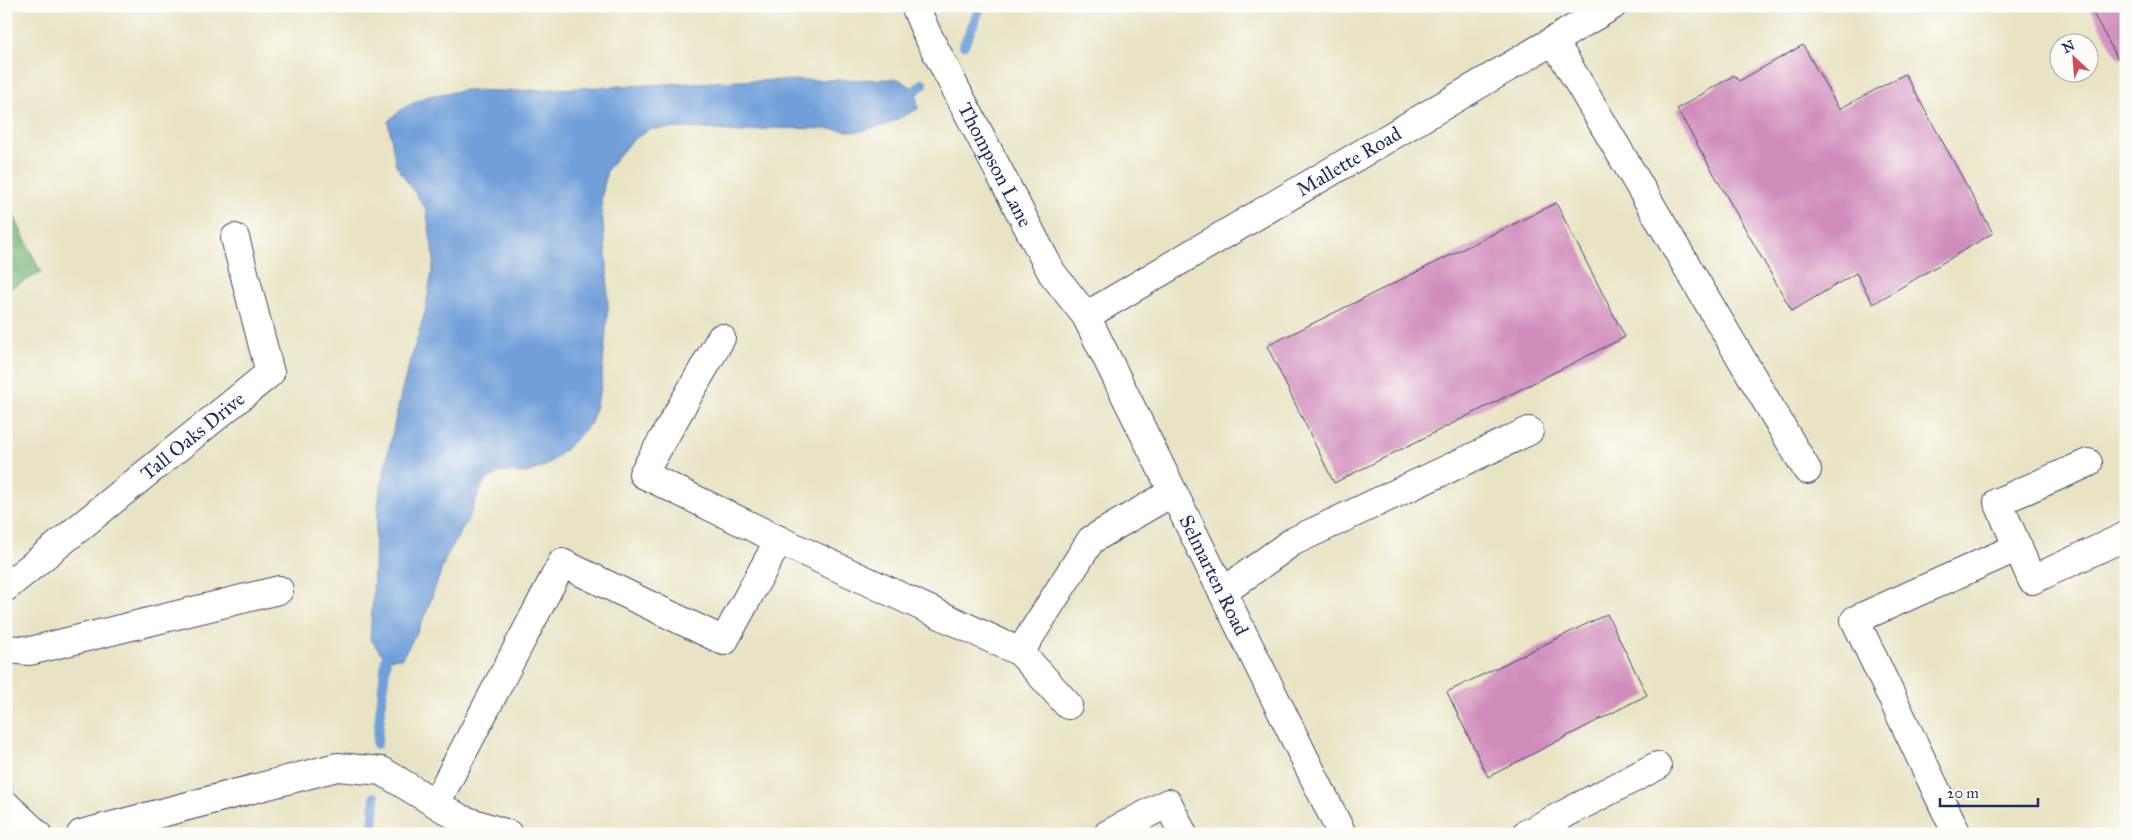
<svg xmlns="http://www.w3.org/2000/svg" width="2132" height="840" font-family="'IM FELL Great Primer',serif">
	<rect width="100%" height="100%" fill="#fdfcf7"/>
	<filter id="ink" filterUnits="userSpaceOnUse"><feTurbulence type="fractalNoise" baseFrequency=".02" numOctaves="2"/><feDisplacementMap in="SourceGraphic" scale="10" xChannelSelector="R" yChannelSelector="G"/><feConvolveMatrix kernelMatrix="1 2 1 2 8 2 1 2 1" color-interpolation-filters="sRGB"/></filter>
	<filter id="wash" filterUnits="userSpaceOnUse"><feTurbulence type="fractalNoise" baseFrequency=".0096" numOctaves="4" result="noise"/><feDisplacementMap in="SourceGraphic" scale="20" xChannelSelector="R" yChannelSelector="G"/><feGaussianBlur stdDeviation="1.12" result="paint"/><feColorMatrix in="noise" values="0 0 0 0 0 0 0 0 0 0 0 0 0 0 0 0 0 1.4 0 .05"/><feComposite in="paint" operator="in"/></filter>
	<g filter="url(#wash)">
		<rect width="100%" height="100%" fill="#e8e3c2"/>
		<path fill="#72b274" stroke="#467069" d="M 6,199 L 41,273 L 6,290 Z"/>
		<path fill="#709fd9" stroke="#46679c" d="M 898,79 L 916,90 L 918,109 L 886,125 L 856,132 L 834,129 L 772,128 L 741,132 L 695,128 L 650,129 L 630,142 L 607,170 L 601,201 L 607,265 L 608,308 L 601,387 L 591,423 L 568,447 L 546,466 L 526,473 L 500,472 L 483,483 L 468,519 L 446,557 L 428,608 L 417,633 L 402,658 L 386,659 L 370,639 L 373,594 L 375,537 L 380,491 L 402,389 L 425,312 L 434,259 L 426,209 L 396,165 L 388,121 L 404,108 L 428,96 L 465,90 L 510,91 L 736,81 Z"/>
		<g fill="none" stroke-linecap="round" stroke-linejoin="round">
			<path stroke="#709fd9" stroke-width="10" d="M 964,45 L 981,6
				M 916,90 L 923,84
				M 377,744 L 386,659
				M 373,834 L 375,797"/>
		</g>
		<g id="blocks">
			<path fill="#d08cbc" d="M 2089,6 L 2126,6 L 2126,55 L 2118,59 Z
				M 1803,45 L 1839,109 L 1905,74 L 1993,233 L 1873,304 L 1856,273 L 1792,311 L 1677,109 L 1734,75 L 1739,81 Z
				M 1556,203 L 1625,337 L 1334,483 L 1267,346 Z
				M 1607,614 L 1647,695 L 1488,777 L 1447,692 Z"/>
		</g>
	</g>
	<g filter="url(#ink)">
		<use href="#blocks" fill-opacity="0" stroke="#3a4a6d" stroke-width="1"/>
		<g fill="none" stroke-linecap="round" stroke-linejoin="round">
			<g stroke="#3a4a6d" stroke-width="30">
				<g id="minor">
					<path id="s1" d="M 915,6 L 927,34 L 1052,273 L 1086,316 L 1342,834"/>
					<path d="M 1554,41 L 1807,470"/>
					<path id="s2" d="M 1086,316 L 1612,6"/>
					<path d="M 2088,463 L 1998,502 L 2032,580 L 2126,536"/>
					<path d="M 779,540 L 1020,652 L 1091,540 L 1173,492"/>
					<path id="s3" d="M 6,587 L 270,373 L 235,238"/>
					<path d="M 1223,592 L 1292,542 L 1529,431"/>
					<path d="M 6,649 L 30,651 L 279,590"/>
					<path d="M 1020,652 L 1068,705"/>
					<path d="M 436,803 L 562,563 L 724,641 L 779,540 L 643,474 L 721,338"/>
					<path d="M 6,805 L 37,834"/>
					<path d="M 81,834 L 337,767 L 382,771 L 461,819 L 508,834"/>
					<path d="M 1108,834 L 1168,803 L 1183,834"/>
					<path d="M 1526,834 L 1657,766"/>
					<path d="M 1957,834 L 1855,620 L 2018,547"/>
				</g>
			</g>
			<use href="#minor" stroke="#fff" stroke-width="28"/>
		</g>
	</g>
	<g text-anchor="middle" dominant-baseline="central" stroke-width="4" stroke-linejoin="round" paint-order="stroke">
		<g font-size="20" fill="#1b2f5e" stroke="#fdfcf7">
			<text stroke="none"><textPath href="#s2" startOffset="305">Mallette Road</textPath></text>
			<text stroke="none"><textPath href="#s1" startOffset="178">Thompson Lane</textPath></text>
			<text stroke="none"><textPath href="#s3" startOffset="240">Tall Oaks Drive</textPath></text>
			<text stroke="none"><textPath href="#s1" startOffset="644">Selmarten Road</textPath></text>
		</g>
	</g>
	<rect width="2132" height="840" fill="none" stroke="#fdfcf7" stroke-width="25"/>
	<g transform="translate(2074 58) rotate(334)"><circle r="24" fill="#fdfcf7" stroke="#a3aaba"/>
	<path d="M0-4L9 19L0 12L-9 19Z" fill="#d1495b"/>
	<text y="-8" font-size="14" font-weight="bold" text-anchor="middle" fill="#1b2f5e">N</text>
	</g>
	<path d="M1940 798v8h98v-8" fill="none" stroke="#1b2f5e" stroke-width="2.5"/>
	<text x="1947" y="798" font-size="15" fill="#1b2f5e" stroke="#fdfcf7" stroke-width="4" paint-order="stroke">20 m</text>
</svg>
